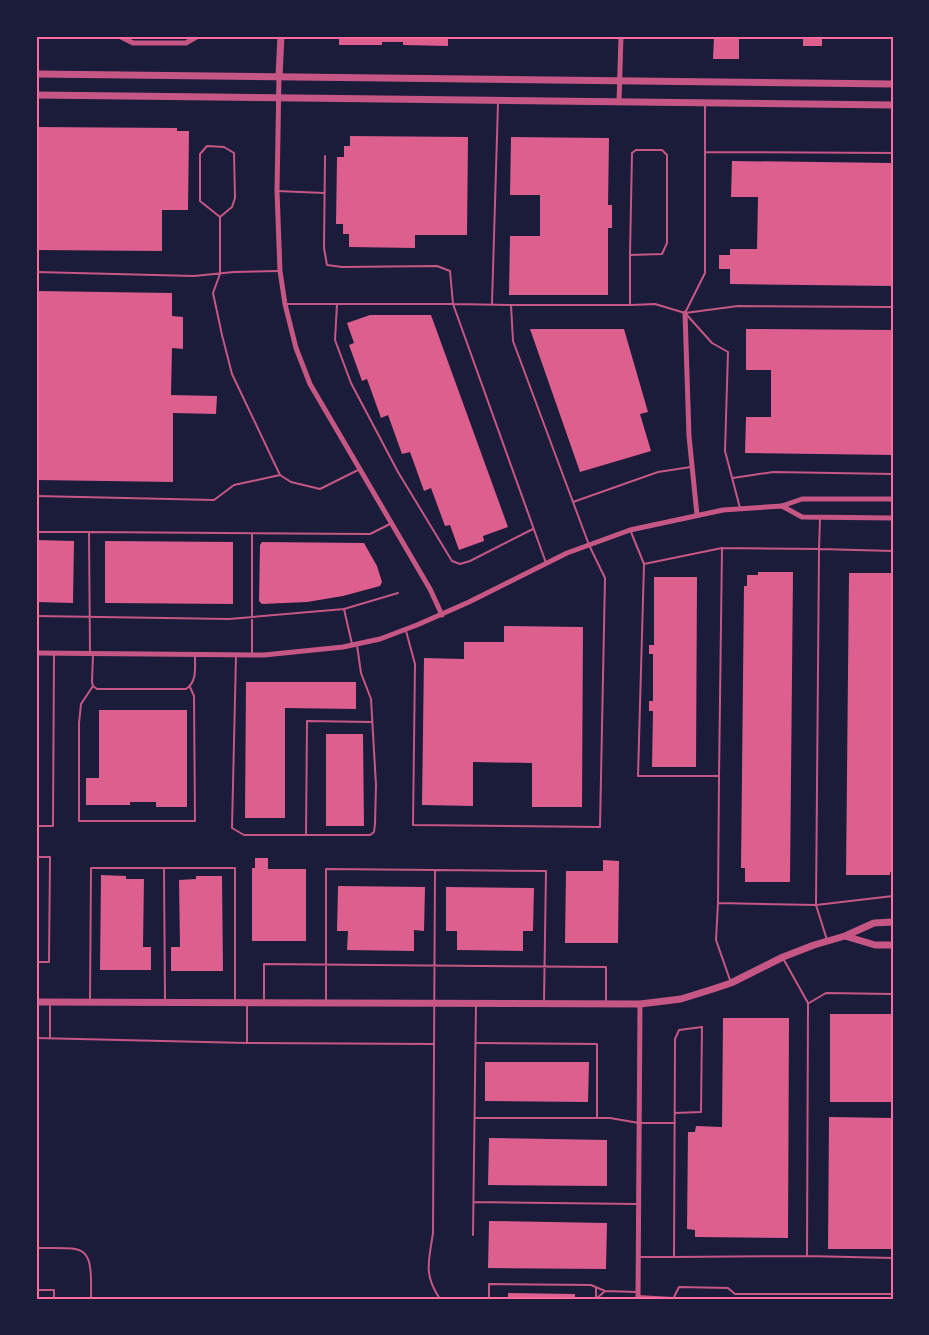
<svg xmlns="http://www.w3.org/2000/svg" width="929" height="1335" font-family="Roboto,sans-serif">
	<rect width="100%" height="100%" fill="#1b1b3a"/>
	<path fill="#dd5f8e" d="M 339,36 L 448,36 L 448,46 L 403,45 L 403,42 L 382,42 L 382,45 L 339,45 Z
		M 714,36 L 739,36 L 739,59 L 713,59 Z
		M 803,36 L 822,36 L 822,46 L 803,46 Z
		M 36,127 L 177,128 L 177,131 L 189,131 L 188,210 L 162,210 L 162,251 L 37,250 Z
		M 350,136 L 468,137 L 467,235 L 415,235 L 415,248 L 349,247 L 349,234 L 343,234 L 343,224 L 336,224 L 337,157 L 344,157 L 344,146 L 350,146 Z
		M 511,137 L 609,138 L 608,205 L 612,205 L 612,228 L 608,228 L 608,295 L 509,295 L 510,236 L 540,236 L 540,195 L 510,195 Z
		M 732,161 L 893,163 L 893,286 L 730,284 L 730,269 L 719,269 L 719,255 L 730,255 L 730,249 L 757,249 L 758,197 L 731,197 Z
		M 36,291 L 172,293 L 172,316 L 183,317 L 183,349 L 172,348 L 171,395 L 217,396 L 216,414 L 173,413 L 173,482 L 36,480 Z
		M 370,315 L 431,315 L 508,527 L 483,536 L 484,541 L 459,550 L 450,525 L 445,526 L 431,488 L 424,491 L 410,452 L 402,454 L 388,415 L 381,418 L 367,379 L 362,381 L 349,345 L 354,343 L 347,323 Z
		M 530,329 L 624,329 L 648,412 L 640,414 L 651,451 L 580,472 Z
		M 746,329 L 893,330 L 893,455 L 745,453 L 746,417 L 771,417 L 771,370 L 746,370 Z
		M 36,540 L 74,541 L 73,603 L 36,602 Z
		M 105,541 L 233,542 L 233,604 L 105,603 Z
		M 262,542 L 364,543 L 377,566 L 382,582 L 380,586 L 343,596 L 307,602 L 262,604 L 259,601 L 260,545 Z
		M 758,572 L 793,572 L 790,882 L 745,882 L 745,868 L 741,868 L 744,586 L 747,586 L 747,575 L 758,575 Z
		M 849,573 L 893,573 L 893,872 L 890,872 L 890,875 L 846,875 Z
		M 654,577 L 697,577 L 696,767 L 652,767 L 653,711 L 649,711 L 649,701 L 653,701 L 653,654 L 649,654 L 649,645 L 654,645 Z
		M 504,626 L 583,627 L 582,807 L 532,807 L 532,763 L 473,762 L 473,806 L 422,805 L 424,658 L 464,659 L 464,642 L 504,642 Z
		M 246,682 L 356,682 L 356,709 L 285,708 L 285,818 L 245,818 Z
		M 99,710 L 187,710 L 187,807 L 156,807 L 156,802 L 130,802 L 130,805 L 86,805 L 86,778 L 99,778 Z
		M 326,734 L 363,734 L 364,826 L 326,826 Z
		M 255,858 L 268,858 L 268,869 L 306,869 L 306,941 L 252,941 L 252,868 L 255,868 Z
		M 603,860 L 619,861 L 618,943 L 565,943 L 566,871 L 603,871 Z
		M 101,875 L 126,876 L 126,879 L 144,879 L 143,947 L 151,947 L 151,970 L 100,970 Z
		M 196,876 L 222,876 L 223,971 L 171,971 L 171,947 L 180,947 L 179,880 L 196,879 Z
		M 338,886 L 425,887 L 424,931 L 414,930 L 414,951 L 347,950 L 348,931 L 337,931 Z
		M 446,887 L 534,888 L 533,931 L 523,931 L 523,951 L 457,950 L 457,931 L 446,931 Z
		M 830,1014 L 893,1014 L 893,1102 L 830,1102 Z
		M 723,1018 L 789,1018 L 788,1238 L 695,1237 L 695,1230 L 687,1229 L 688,1132 L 695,1132 L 696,1126 L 722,1127 Z
		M 485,1062 L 589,1062 L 588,1102 L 485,1101 Z
		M 829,1117 L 893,1118 L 892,1249 L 828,1249 Z
		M 489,1138 L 607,1140 L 607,1186 L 488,1185 Z
		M 489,1221 L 607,1223 L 606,1269 L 488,1268 Z
		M 508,1293 L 575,1294 L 575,1299 L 508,1299 Z"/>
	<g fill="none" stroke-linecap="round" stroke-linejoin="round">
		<path stroke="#c65784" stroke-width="2" d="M 705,152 L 893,153
			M 325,156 L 324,248 L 327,265 L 342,267 L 437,266 L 450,271 L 453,304 L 511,305 L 513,341 L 573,502
			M 277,191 L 324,193
			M 220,217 L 200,201 L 200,154 L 207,146 L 224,147 L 234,153 L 235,198 L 232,207 L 220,217 L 220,274 L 213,293 L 222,335 L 232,374 L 280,475 L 291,482 L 320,489 L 358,470
			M 36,272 L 194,276 L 234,272 L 279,271
			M 287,304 L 453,304 L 546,563
			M 337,304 L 335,340 L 351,383 L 398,472 L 452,561 L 460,564 L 470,561 L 533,529
			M 492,304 L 498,103
			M 511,305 L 630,305 L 630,255 L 662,254 L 667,243 L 667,155 L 662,150 L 636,150 L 632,153 L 630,255
			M 631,305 L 655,304 L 685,313 L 738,306 L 893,307
			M 685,313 L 705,273 L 705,105
			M 686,314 L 712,343 L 728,352 L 725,451 L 740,508
			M 733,478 L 773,472 L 893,474
			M 36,496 L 214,500 L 234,485 L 280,475
			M 36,532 L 89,532 L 90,654
			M 89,532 L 370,534 L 390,524
			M 631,532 L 644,564 L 722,548 L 819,549 L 820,519
			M 252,534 L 252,654
			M 644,564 L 638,776 L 719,776 L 718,903
			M 344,609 L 352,644
			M 36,616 L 229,619 L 344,609 L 398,593
			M 406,631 L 415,664 L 413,825 L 600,827 L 605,578 L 589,545 L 573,502 L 658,472 L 691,467
			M 93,654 L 92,682 L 93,686 L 97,689 L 186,689 C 197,682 195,668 195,657
			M 236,655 L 232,828 L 244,835 L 370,835 L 374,832 L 375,824 L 376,785 L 371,699 L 361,673 L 357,645
			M 93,686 L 81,704 L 79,723 L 79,821 L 195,821 L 194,696 L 190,687
			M 719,776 L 722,548
			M 36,826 L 53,826 L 54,653
			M 306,835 L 307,721 L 372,722
			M 36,857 L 50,857 L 49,962 L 36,962
			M 164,869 L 165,1001
			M 435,870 L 546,871 L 544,1001
			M 827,940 L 816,905 L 893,896
			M 730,980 L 716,940 L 718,903 L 816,905 L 819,549 L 893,551
			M 90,1000 L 91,868 L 235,868 L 235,1001
			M 326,1000 L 326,869 L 435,870 L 433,1233 C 429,1261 423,1274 440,1299
			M 264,1001 L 264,964 L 606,967 L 606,1002
			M 809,1003 L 826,993 L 893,994
			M 36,1038 L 247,1043 L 434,1044
			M 50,1038 L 50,1005
			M 247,1043 L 247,1004
			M 477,1043 L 597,1044 L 597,1118
			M 475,1118 L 610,1118 L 639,1123 L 675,1123
			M 474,1202 L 638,1204
			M 473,1235 L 476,1004
			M 36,1248 C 88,1248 92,1243 91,1299
			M 807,1256 L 893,1258
			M 638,1257 L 674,1257 L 675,1039 L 679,1030 L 702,1027 L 701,1112 L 675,1113
			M 674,1257 L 807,1256 L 808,1003 L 784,960
			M 36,1290 L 54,1290 L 54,1299
			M 638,1296 L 673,1298
			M 489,1299 L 489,1284 L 591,1285 L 605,1291 L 638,1292
			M 596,1299 L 605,1291
			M 596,1299 L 596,1287
			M 673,1299 L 679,1287 L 728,1288 L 735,1294 L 893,1294"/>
		<path stroke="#c65784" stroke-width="5" d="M 119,36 L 133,43 L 186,43 L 198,36
			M 279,76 L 277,191 L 280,271 L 285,304 L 296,348 L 310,384 L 430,589 L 442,615
			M 619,102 L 621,36
			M 685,313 L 689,436 L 697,515
			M 782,506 L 802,517 L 893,518
			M 36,653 L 264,655 L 343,647 L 380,639 L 417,625 L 469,602 L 567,553 L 630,530 L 723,510 L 782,506 L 802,499 L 893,499
			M 638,1299 L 640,1004"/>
		<path stroke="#c65784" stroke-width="7" d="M 36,74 L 893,84
			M 279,76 L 281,36
			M 36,95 L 893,105
			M 845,936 L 875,945 L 893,945
			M 36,1002 L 640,1004 L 681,999 L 713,989 L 731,983 L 783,957 L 814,945 L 845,936 L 874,923 L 893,922"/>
	</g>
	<rect width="929" height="1335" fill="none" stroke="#1b1b3a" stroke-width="75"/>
	<rect x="38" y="38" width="854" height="1260" fill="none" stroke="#ff6b9d" stroke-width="2"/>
</svg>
